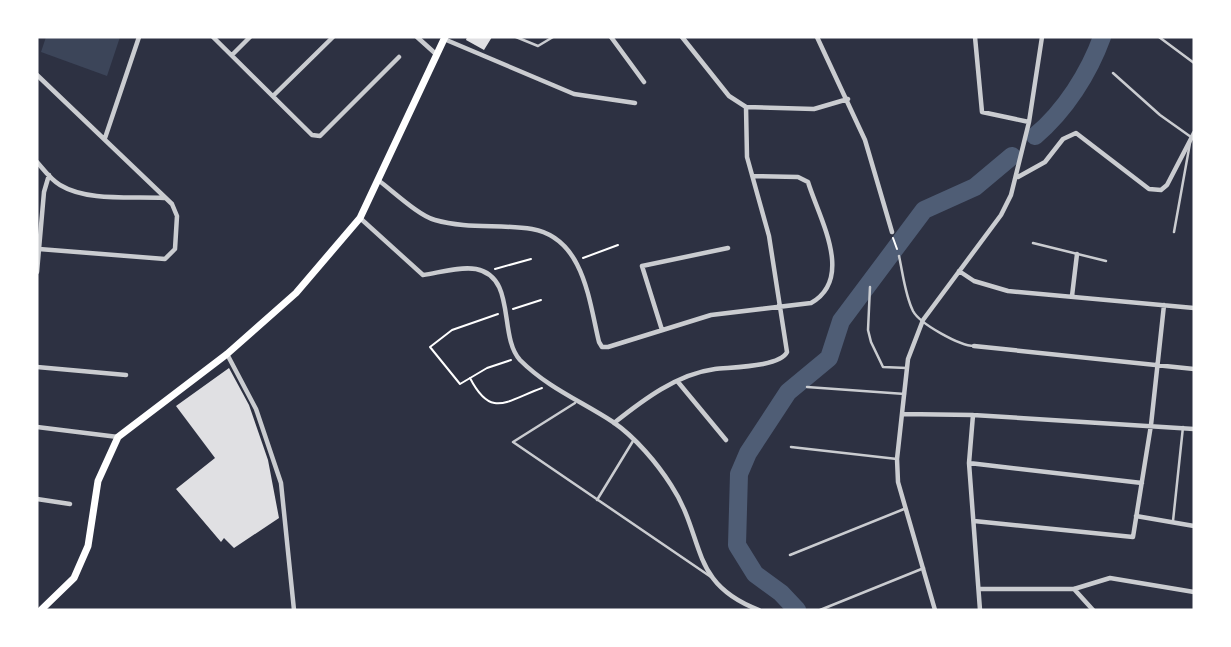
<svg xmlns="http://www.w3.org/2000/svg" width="1231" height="647" font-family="Ubuntu,sans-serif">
	<rect width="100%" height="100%" fill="#2d3142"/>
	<path fill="#3c4559" d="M 46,37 L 120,37 L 107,76 L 41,52 Z"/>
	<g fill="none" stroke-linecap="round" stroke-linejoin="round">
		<path stroke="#4f5d75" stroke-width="18" d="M 1035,136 C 1065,111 1089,73 1102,37
			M 797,610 L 781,593 L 755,574 L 737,545 L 739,474 L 748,453 L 788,392 L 829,358 L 841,321 L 924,210 L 975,187 L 1012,156"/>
	</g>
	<path fill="#e0e0e3" d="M 467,37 L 492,37 L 484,50 L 466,40 Z
		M 229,368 L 249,405 L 268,460 L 279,518 L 234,548 L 224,538 L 221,542 L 176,489 L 215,458 L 176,406 Z"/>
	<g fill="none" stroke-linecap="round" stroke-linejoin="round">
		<path stroke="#fff" stroke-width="2" d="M 893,238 L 897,249
			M 583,258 L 618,245
			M 495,269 L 531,259
			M 513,309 L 541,300
			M 498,314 L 452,330 L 430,347 L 460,384 L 487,368 L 511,360
			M 470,378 C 491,419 506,401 542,388"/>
		<path stroke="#caccd0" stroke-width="2.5" d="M 516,37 L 538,46 L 553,37
			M 1159,37 L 1194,63
			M 1113,73 L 1160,115 L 1191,137
			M 1174,232 L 1190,143
			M 1033,243 L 1106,261
			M 899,256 C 903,274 905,295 913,311 C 920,324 960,346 974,346
			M 870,287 L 868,330 L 871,342 L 883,367 L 907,368
			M 807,387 L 905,394
			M 575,403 L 513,442 L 711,577
			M 791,447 L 897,459
			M 597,500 L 633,441
			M 1173,521 L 1183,427
			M 790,555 L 904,509
			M 820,610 L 924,568"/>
		<path stroke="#caccd0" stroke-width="4.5" d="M 213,37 L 312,135 L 320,136 L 399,57
			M 417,37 L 437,55
			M 611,37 L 644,82
			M 682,37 L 729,96 L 746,107
			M 817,37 L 865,140 L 892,232
			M 975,37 L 982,112 L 1029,122
			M 444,39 L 574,94 L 635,103
			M 232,55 L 250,37
			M 37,75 L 172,204 L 177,216 L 175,249 L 165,259 L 39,249
			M 274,95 L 333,37
			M 746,107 L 814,109 L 848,99
			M 105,138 L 139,37
			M 37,162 C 44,170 51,180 60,185 C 88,202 133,196 164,198
			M 1018,177 L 1045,162 L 1063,139 L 1076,133 L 1149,189 L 1161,190 L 1167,185 L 1194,133
			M 378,180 C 393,191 419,216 435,220 C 467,229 500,224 532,229 C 584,238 589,301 599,342 L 602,347 L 608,347 L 711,315 L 811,303 C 855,278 819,218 808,182 L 798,177 L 753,176
			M 360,218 L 423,275 C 438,273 460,266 476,269 C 517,277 498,336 520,360 C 548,388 581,401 613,422 C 635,437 657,463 671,485 C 706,538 688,583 759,610
			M 959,271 L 974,281 L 1008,291 L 1194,308
			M 37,272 L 44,192 L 49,175
			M 1072,296 L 1077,254
			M 662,330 L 642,266 L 728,248
			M 974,346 L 1194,369
			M 227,354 L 256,409 L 281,483 L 294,610
			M 37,367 L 126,375
			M 678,382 L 726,440
			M 903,414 L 973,415 L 1194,429
			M 973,415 L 969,463 L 980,610
			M 614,423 C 643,400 677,374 715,369 C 731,367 780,367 787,352 L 769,236 L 747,157 L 746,107
			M 37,427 L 118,437
			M 969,463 L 1142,483
			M 37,499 L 70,504
			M 1136,516 L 1194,526
			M 974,521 L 1133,537 L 1151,425 L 1164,305
			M 979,589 L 1074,589 L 1110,578 L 1194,592
			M 1074,589 L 1093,610
			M 935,610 L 898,482 L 897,459 L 908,359 L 923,320 L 1001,215 L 1011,195 L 1029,122 L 1042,37"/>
		<path stroke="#fff" stroke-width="7" d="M 41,610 L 74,578 L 88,546 L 98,481 L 118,437 L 227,354 L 296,293 L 360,218 L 445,37"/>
	</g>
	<rect width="1231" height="647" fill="none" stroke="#ffffff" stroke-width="77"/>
</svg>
